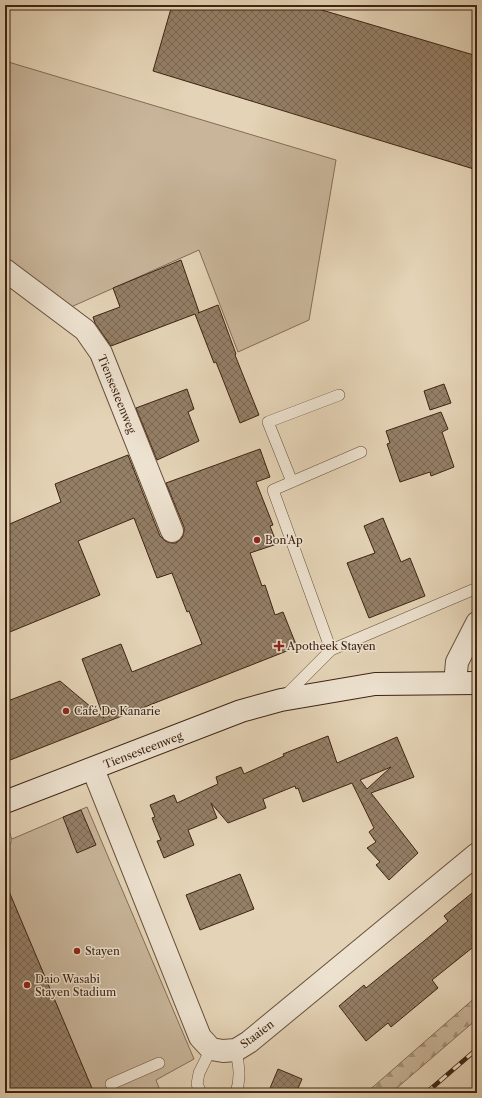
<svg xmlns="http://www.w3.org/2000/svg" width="482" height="1098" font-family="'Libre Caslon Text',serif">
	<defs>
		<pattern id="forest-firs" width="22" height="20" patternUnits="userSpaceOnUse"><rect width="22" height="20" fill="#c8b59a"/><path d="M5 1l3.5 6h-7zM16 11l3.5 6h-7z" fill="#a4937c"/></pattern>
		<pattern id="building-cross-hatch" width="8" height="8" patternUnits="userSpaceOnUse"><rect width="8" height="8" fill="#947f67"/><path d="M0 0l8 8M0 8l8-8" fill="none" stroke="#7a6853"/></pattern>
	</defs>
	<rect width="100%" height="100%" fill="#e4d3b6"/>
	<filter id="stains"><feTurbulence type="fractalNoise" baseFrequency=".005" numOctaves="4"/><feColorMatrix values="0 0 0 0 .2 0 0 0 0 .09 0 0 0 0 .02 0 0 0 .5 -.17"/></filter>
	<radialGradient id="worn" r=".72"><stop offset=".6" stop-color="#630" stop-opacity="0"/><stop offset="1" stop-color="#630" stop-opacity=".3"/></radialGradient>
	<path fill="#c8b59a" stroke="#836c56" d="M 5,61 L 336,160 L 309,320 L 238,352 L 199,250 L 71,307 L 5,258 Z
		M 87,807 L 194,1059 L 156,1080 L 161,1093 L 5,1093 L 5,842 Z"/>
	<path fill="url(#forest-firs)" stroke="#836c56" d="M 477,996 L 477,1019 L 391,1093 L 366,1093 Z"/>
	<path fill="url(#building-cross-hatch)" stroke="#3e2412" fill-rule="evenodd" d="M 172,5 L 305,5 L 477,56 L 477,170 L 153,71 Z
		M 181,260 L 199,312 L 198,313 L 218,305 L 236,354 L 235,355 L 259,415 L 240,423 L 216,362 L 214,363 L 195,314 L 111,346 L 95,323 L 93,317 L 120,307 L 113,288 Z
		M 444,384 L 451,403 L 430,410 L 424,391 Z
		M 187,389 L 194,409 L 188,412 L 199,441 L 157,460 L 136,408 Z
		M 441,412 L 448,429 L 442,432 L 454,467 L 431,476 L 430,472 L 400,482 L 387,444 L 390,443 L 386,431 Z
		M 260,449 L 270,477 L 256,482 L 273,525 L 270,526 L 277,544 L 250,553 L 262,586 L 265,585 L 275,615 L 283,612 L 297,647 L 5,762 L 5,702 L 60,681 L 104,718 L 82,659 L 121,644 L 132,672 L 202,644 L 189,611 L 187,612 L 172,573 L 157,578 L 134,518 L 78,541 L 100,595 L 5,634 L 5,526 L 61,502 L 55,484 L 128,455 L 160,536 L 165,541 L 171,543 L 176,543 L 182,538 L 184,532 L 184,527 L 166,483 Z
		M 383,518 L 401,562 L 410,558 L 425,596 L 369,618 L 347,563 L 375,553 L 364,526 Z
		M 328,736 L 337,763 L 397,737 L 414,777 L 371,793 L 418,853 L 389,880 L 376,865 L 380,862 L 367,848 L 376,842 L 369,832 L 374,828 L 352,783 L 303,802 L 298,788 L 296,789 L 295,786 L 263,799 L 266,808 L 228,823 L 211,803 L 217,818 L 188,830 L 194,845 L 164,858 L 157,841 L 161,840 L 152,818 L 155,817 L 150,805 L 174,795 L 177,803 L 218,784 L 216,777 L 241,767 L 244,774 L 284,756 L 283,754 ZM 391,767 L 367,789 L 360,780 Z
		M 81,810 L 96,845 L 77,853 L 63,817 Z
		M 240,874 L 254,909 L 200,930 L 186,895 Z
		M 5,882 L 94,1093 L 5,1093 Z
		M 477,889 L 477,944 L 432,980 L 438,988 L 391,1027 L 388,1023 L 366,1041 L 339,1006 L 364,985 L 366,988 L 424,941 L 448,921 L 444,916 Z
		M 278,1069 L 302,1079 L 296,1093 L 268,1093 Z"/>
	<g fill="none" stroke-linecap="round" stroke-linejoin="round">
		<g stroke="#68503b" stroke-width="12">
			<path id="service" d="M 292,482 L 268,422 L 339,395
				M 331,650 L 273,490 L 361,452
				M 284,697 L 331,650 L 477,588
				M 5,836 L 6,840
				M 111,1084 L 159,1063
				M 201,1093 L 197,1084 L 199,1073 L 211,1049
				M 236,1093 C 241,1077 239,1067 236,1050"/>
		</g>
		<g stroke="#68503b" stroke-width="24">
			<path id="minor" d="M 5,270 L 85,330 L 101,353 L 172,531
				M 455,683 L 457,662 L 477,623
				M 93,769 L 200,1037 L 211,1049 L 223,1051 L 236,1050 L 249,1042 L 477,854"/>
		</g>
		<g stroke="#3e2412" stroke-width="24">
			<path id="secondary" d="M 5,802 L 241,711 L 281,700 L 375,684 L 477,683"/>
		</g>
		<use href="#service" stroke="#ede2d0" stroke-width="11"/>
		<use href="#minor" stroke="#ede2d0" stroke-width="22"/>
		<use href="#secondary" stroke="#ede2d0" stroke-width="22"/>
		<g stroke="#3e2412" stroke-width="4.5">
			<path id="rail" d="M 426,1093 L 477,1049"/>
		</g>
		<use href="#rail" stroke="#ede2d0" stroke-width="3" stroke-dasharray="9" stroke-linecap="butt"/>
	</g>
	<g fill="#8f2418" stroke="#ede2d0" stroke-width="1.5">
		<circle cx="257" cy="540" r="4"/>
		<path d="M277 640h4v4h4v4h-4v4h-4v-4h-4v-4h4z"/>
		<circle cx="66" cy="711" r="4"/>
		<circle cx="77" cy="951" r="4"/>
		<circle cx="27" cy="985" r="4"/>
	</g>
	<g text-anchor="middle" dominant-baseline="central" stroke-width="3" stroke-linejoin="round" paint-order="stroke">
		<g font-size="11" fill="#3e2412" stroke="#ede2d0">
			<text transform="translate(117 394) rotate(68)">Tiensesteenweg</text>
			<text transform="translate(143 750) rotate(-21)">Tiensesteenweg</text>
			<text transform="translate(257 1034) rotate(-37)">Staaien</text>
		</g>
		<g font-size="11" fill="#3e2412" stroke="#ede2d0" text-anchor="start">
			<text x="265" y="540">Bon'Ap</text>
			<text x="287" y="646">Apotheek Stayen</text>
			<text x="74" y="711">Café De Kanarie</text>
			<text x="85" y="951">Stayen</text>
			<text x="35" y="979">Daio Wasabi<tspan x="35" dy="13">Stayen Stadium</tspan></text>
		</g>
	</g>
	<rect width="482" height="1098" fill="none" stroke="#e4d3b6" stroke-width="20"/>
	<rect x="6" y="6" width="470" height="1086" fill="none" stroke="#3e2412" stroke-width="2"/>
	<rect x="10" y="10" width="462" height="1078" fill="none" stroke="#3e2412"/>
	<rect width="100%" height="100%" filter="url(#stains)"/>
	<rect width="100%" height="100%" fill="url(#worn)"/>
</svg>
